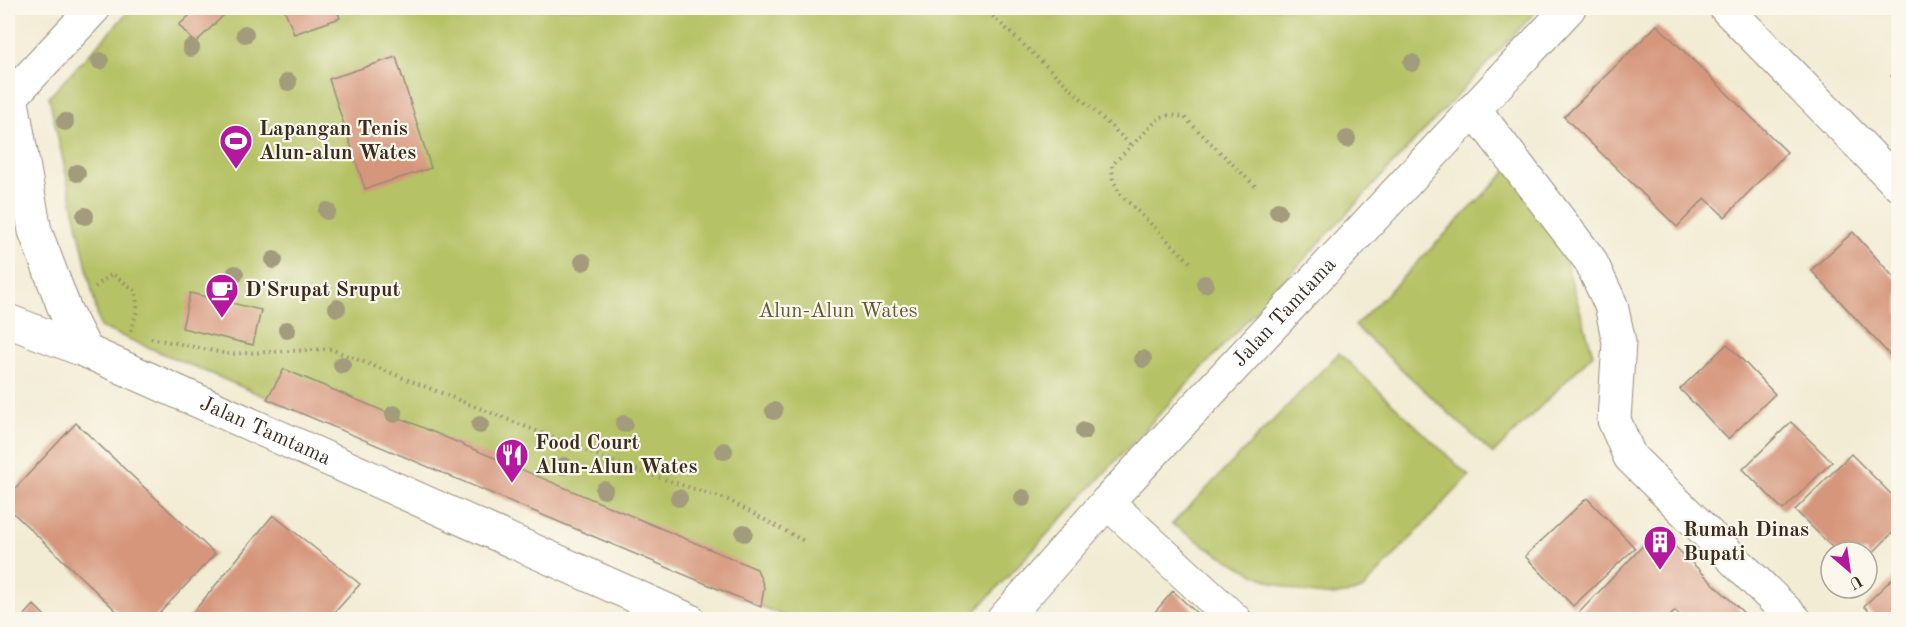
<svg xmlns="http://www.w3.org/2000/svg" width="1906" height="627" font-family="'Old Standard TT',serif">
	<rect width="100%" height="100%" fill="#fbf7ec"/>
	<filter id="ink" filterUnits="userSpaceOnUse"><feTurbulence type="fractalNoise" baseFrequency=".0167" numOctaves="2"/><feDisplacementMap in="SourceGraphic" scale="12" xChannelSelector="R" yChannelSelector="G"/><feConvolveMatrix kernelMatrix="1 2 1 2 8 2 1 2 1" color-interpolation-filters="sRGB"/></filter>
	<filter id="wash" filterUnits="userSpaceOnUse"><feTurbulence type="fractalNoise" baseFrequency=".008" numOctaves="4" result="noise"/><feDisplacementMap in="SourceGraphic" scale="24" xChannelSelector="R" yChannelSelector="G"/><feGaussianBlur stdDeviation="1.35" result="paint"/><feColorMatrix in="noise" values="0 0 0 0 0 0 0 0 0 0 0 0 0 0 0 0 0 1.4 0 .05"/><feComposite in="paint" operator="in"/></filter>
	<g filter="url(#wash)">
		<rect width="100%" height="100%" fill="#f2ecd4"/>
		<path fill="#b5c265" stroke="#787642" stroke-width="1.5" d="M 132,8 L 1539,8 L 968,619 L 791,619 L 100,327 L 49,97 Z
			M 1510,168 L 1564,256 L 1593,354 L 1493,454 L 1355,326 Z
			M 1339,353 L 1469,476 L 1362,590 C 1297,612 1224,558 1172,524 Z"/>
		<g id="blocks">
			<path fill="#d6967c" d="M 198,8 L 221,8 L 226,13 L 195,43 L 179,25 Z
				M 284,8 L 336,8 L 340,18 L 294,34 Z
				M 1657,25 L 1787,152 L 1725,217 L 1705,198 L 1677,227 L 1564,117 Z
				M 396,57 L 431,168 L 365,189 L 329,79 Z
				M 1898,69 L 1898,85 L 1891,76 Z
				M 1853,232 L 1898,282 L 1898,364 L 1811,270 Z
				M 190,293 L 261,310 L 253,345 L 182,328 Z
				M 1727,344 L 1775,394 L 1728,439 L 1680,389 Z
				M 284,369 L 757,569 L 764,587 L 761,607 L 267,399 Z
				M 1791,422 L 1832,462 L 1783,510 L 1743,469 Z
				M 76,423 L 215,554 L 153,620 L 126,620 L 8,508 L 8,496 Z
				M 1851,454 L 1898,501 L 1898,527 L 1867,559 L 1867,552 L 1837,552 L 1795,510 Z
				M 1587,498 L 1635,548 L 1573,606 L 1525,556 Z
				M 273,515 L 360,584 L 328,620 L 187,620 Z
				M 1658,530 L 1751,620 L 1684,620 L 1675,611 L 1666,620 L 1572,620 Z
				M 1898,573 L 1898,620 L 1878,620 L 1864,606 Z
				M 1173,591 L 1204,620 L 1148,620 Z
				M 34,605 L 49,620 L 20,620 Z"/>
		</g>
	</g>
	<g filter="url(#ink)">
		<use href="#blocks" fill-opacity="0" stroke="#968b79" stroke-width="1.5"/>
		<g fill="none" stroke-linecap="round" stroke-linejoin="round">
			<g stroke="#968b79" stroke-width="35">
				<g id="minor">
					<path d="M 1726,8 L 1898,184"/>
					<path id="s1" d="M 11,96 L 35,231 L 65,310 L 86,351 L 689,620"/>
					<path d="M 1474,109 L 1590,260 L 1611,305 L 1619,342 L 1614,420 L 1630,457 L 1795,620"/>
					<path d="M 8,321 L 86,351"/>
					<path d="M 1107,502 L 1235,620"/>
					<path id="s2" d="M 1003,620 L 1107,502 L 1569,8"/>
				</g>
			</g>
			<g stroke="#968b79" stroke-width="35">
				<path id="major" d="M 8,100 L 94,8"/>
			</g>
			<path stroke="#968b79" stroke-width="4" stroke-dasharray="1.5 4.5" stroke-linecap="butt" d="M 984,8 L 1131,145
				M 1190,262 L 1119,193 L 1113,179 L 1112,165 L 1160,117 L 1171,115 L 1184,117 L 1257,188
				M 95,287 L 112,274 L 136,291 L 137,311 L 130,333
				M 151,338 L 228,354 L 331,349 L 624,466 L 728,500 L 804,541"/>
			<use href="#minor" stroke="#fff" stroke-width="33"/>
			<use href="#major" stroke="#fff" stroke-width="33"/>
		</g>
		<g fill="#a29b7b">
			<circle cx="245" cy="34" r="9"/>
			<circle cx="191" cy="48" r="9"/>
			<circle cx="100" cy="61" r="9"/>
			<circle cx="1412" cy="63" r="9"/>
			<circle cx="288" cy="82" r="9"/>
			<circle cx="65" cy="122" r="9"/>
			<circle cx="1347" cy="139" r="9"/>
			<circle cx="77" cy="173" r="9"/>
			<circle cx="327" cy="211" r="9"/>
			<circle cx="1278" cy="211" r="9"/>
			<circle cx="85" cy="216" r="9"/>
			<circle cx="274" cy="260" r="9"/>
			<circle cx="583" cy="262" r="9"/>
			<circle cx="235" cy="274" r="9"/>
			<circle cx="1205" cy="284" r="9"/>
			<circle cx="337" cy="308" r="9"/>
			<circle cx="287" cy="330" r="9"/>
			<circle cx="1143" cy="359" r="9"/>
			<circle cx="342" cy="365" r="9"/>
			<circle cx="774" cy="411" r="9"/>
			<circle cx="394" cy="414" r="9"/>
			<circle cx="624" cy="424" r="9"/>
			<circle cx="480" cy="425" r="9"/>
			<circle cx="1084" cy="431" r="9"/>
			<circle cx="724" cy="451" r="9"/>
			<circle cx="564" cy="466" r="9"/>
			<circle cx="604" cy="490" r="9"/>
			<circle cx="679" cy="498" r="9"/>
			<circle cx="1023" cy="498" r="9"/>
			<circle cx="744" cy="533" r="9"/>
		</g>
	</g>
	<defs>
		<g id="stadium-pin" transform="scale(1.725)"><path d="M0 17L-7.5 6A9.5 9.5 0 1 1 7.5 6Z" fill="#b5179e" stroke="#fbf7ec"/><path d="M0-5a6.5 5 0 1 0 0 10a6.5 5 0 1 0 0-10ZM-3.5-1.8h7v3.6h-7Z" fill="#fff"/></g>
		<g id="cafe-pin" transform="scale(1.725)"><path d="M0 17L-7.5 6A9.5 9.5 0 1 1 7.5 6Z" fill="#b5179e" stroke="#fbf7ec"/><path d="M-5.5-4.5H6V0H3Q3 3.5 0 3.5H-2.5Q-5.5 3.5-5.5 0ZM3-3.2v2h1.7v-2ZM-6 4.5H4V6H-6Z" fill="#fff"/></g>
		<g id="restaurant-pin" transform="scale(1.725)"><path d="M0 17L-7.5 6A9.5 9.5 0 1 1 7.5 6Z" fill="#b5179e" stroke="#fbf7ec"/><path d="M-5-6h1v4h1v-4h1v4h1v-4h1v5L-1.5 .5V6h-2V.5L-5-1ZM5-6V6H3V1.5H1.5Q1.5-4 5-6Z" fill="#fff"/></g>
		<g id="building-pin" transform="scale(1.725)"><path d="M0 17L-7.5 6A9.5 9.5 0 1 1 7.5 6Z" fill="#b5179e" stroke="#fbf7ec"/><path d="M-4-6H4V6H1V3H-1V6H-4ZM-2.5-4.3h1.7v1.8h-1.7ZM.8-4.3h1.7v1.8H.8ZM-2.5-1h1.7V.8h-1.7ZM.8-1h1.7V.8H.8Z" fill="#fff"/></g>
	</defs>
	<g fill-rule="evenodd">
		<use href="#stadium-pin" x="236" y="141"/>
		<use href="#cafe-pin" x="222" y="290"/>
		<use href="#restaurant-pin" x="512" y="455"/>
		<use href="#building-pin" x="1660" y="542"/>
	</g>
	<g text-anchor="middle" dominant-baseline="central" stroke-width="4.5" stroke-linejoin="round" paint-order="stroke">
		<g font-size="21" font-weight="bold" fill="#3b2a1e" stroke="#fbf7ec" text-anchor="start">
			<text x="259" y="129">Lapangan Tenis<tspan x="259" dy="24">Alun-alun Wates</tspan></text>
			<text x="245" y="290">D'Srupat Sruput</text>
			<text x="535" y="443">Food Court<tspan x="535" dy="24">Alun-Alun Wates</tspan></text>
			<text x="1683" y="530">Rumah Dinas<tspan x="1683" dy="24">Bupati</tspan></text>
		</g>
		<g font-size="21" fill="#605833" stroke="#fbf7ec">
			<text x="838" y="311">Alun-Alun Wates</text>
		</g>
		<g font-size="21" fill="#3b2a1e" stroke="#fbf7ec">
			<text stroke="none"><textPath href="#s2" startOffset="417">Jalan Tamtama</textPath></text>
			<text stroke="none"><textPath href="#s1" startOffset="464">Jalan Tamtama</textPath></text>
		</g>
	</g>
	<rect width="1906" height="627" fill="none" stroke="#fbf7ec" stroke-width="30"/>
	<g transform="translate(1849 570) rotate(151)"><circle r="28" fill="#fbf7ec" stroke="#aea59a" stroke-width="1.5"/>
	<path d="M0-4.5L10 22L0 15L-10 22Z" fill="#b5179e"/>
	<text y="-9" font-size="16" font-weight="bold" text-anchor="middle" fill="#3b2a1e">U</text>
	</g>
</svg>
